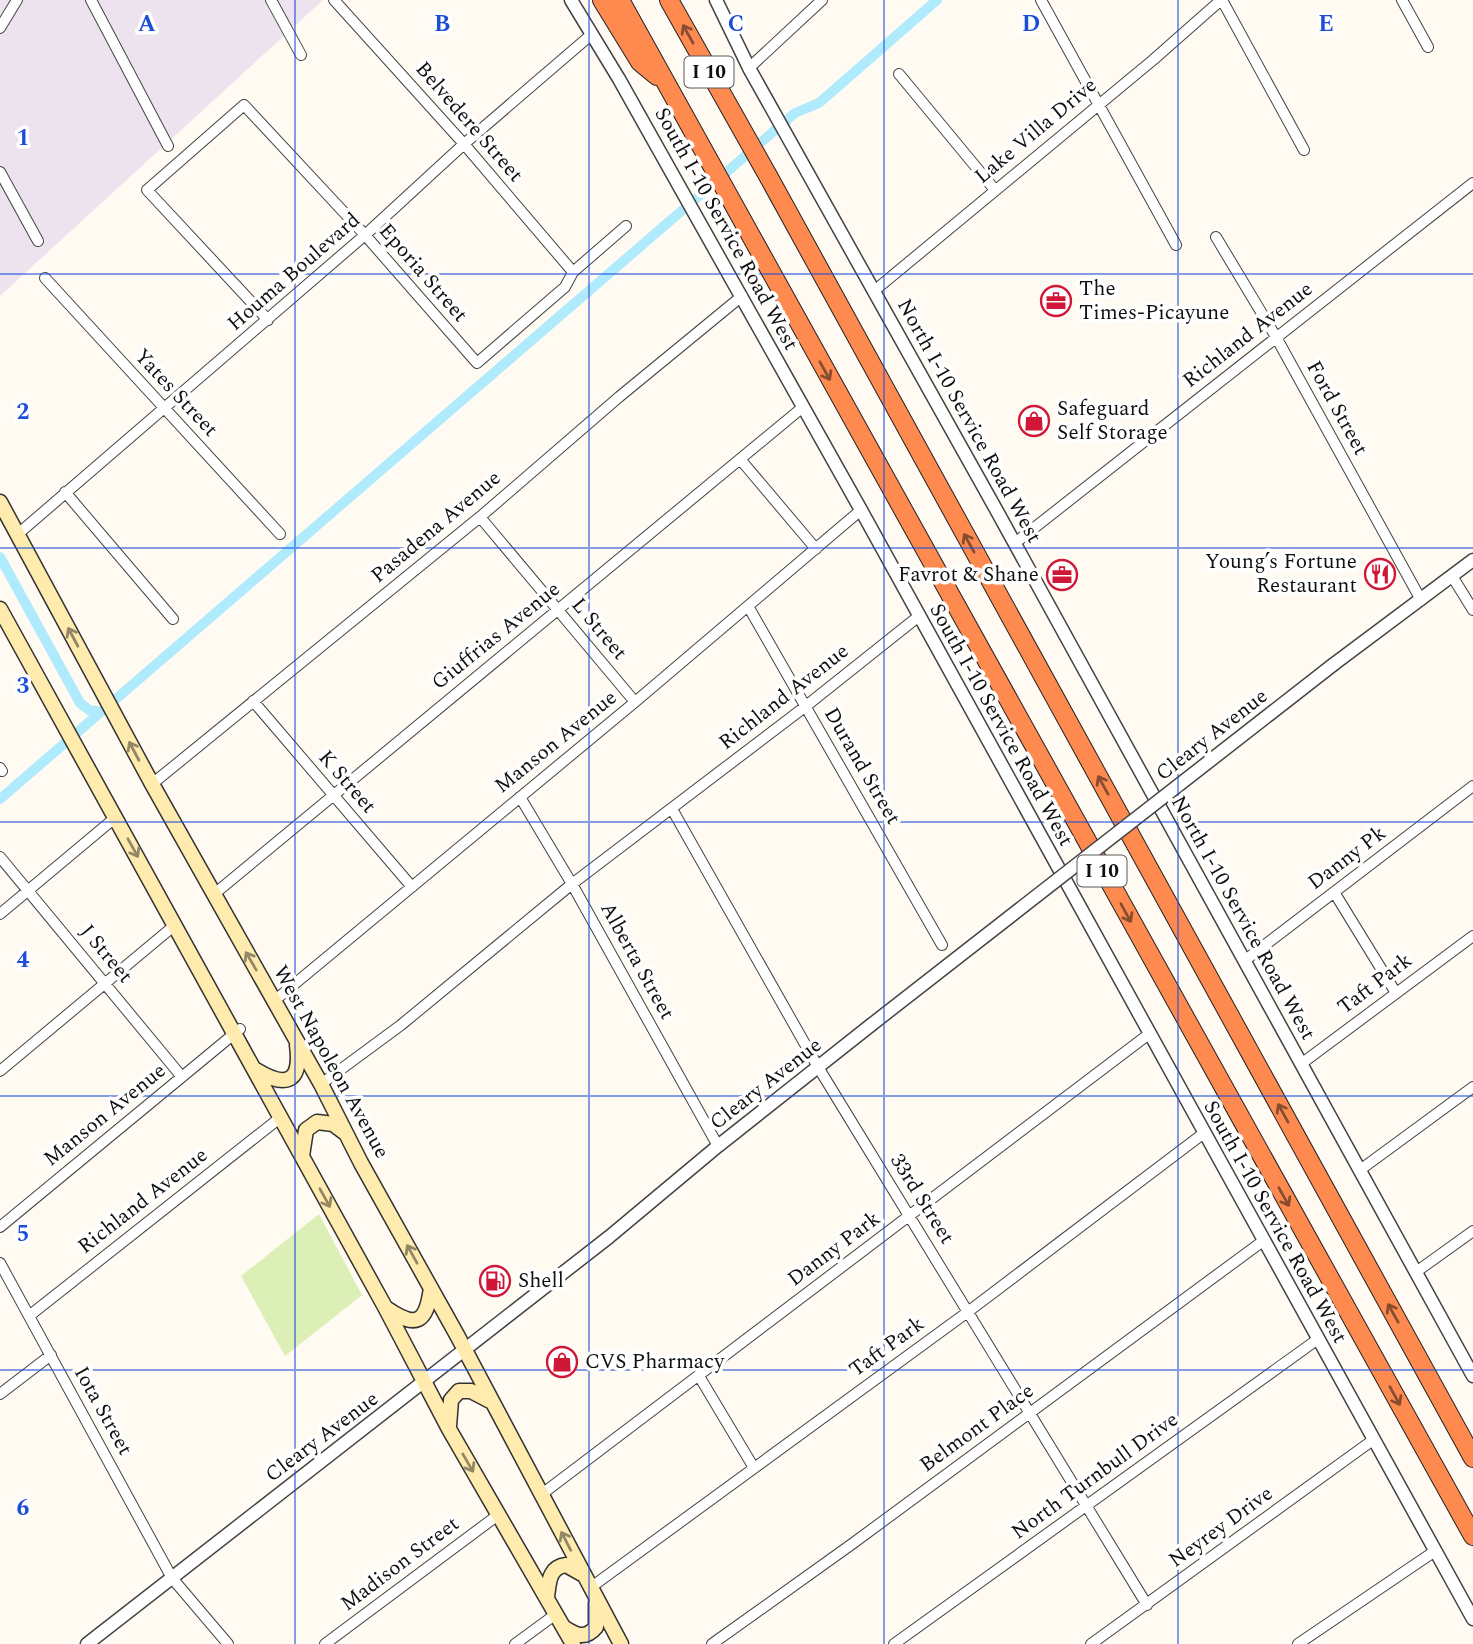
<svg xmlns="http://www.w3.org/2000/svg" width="1473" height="1644" font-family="Spectral,serif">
	<rect width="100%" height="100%" fill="#fffbf2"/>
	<path fill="#ece3ef" d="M 0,0 L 323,0 L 0,296 Z"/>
	<path fill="#dbefb6" d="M 319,1214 L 362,1295 L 285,1356 L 241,1276 Z"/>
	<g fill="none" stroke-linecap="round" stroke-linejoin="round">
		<path stroke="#b0eafd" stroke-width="10" d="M 0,557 L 80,703 L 89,710 L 101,712
			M 0,799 L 795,113 L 819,103 L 937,0"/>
		<g stroke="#434343" stroke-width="12">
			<path id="minor" d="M 91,0 L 168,146
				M 271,0 L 301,55
				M 334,0 L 464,144 L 573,272
				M 1041,0 L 1176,245
				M 1222,0 L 1304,150
				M 1402,0 L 1428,47
				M 0,28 L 17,0
				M 749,68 L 822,0
				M 899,74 L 995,190
				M 0,172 L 38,241
				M 1216,237 L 1276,337 L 1421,600
				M 45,278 L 280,534
				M 874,291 L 1153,60 L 1221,0
				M 268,320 L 147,190 L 244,105 L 365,235 L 477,363 L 565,287 L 573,272 L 626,226
				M 740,459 L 816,549
				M 65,492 L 173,619
				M 480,517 L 635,702
				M 18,534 L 365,235 L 464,144 L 592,34
				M 1015,543 L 1473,183
				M 1452,576 L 1473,610
				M 748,606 L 942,945
				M 253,701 L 412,887
				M 0,768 L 2,771
				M 152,784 L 480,517 L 619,397 L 742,296
				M 520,797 L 572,884 L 718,1146
				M 672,809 L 818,1067 L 1147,1605
				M 0,857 L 182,1077
				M 1334,892 L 1396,993
				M 213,895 L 803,407
				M 0,914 L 116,817
				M 1244,961 L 1473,786
				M 274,1001 L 635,702 L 861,510
				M 1301,1064 L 1473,936
				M 0,1071 L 175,925
				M 321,1084 L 401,1025 L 572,884 L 806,706 L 919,616
				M 1360,1170 L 1473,1087
				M 0,1227 L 240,1029
				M 0,1263 L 172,1578 L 228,1644
				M 1416,1272 L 1473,1231
				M 29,1316 L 281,1117
				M 699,1376 L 754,1468
				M 0,1394 L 51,1355
				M 542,1494 L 1149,1034
				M 590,1588 L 969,1311 L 1204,1133
				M 325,1644 L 498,1515
				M 515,1644 L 556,1614
				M 712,1644 L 852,1544 L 1263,1241
				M 894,1644 L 1318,1339
				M 1091,1644 L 1373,1440
				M 1298,1644 L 1435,1551"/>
		</g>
		<g stroke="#434343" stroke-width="15">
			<path id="tertiary" d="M 571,0 L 619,79 L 861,510 L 1473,1619
				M 716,0 L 749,68 L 998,513 L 1473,1376
				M 1334,664 L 1473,560
				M 87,1644 L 609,1237 L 718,1146 L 871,1025"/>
		</g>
		<g stroke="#323232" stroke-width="17">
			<path id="secondary" d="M 0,502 L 152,784 L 321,1084 L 361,1163 L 457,1335 L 621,1644
				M 0,609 L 385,1307 L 449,1429 L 573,1644
				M 256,1070 C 286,1088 302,1083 297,1045
				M 302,1156 L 306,1130 L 317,1122 L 333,1124 L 345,1133
				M 386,1308 C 417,1329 426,1323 431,1288
				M 449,1426 L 451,1400 L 459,1391 L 471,1391 L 492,1402
				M 547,1597 C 549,1582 549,1567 566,1565 L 582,1574
				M 565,1628 C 577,1636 586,1639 596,1627 L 596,1603"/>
		</g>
		<g stroke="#212121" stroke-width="20">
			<path id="motorway" d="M 602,0 L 640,62 L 657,76
				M 620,0 L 1473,1536
				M 669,0 L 767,174 L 1473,1458"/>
		</g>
		<use href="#minor" stroke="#fff" stroke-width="10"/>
		<use href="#tertiary" stroke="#fff" stroke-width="12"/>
		<use href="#secondary" stroke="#ffebad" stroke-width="14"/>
		<use href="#motorway" stroke="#ff8a50" stroke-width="18"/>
		<g stroke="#434343" stroke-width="15" stroke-linecap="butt">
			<path id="tertiary-bridge" d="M 871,1025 L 1334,664"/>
		</g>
		<use href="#tertiary-bridge" stroke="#fff" stroke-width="12"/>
	</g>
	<defs><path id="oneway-shaft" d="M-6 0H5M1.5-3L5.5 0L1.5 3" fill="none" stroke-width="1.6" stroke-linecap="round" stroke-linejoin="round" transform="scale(1.75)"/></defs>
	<g stroke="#884d30">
		<use href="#oneway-shaft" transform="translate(688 34) rotate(-119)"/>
		<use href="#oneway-shaft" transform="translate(825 371) rotate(61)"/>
		<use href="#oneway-shaft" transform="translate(969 543) rotate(-119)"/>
		<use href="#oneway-shaft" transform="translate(1103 785) rotate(-119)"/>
		<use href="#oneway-shaft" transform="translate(1126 913) rotate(61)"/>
		<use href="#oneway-shaft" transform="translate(1283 1113) rotate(-119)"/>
		<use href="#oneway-shaft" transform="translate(1284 1197) rotate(61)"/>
		<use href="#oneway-shaft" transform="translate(1393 1313) rotate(-119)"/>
		<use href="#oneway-shaft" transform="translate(1395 1396) rotate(61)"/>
	</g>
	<g stroke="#938866">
		<use href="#oneway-shaft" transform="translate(73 637) rotate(-118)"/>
		<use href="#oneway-shaft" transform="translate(134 751) rotate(-118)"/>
		<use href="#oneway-shaft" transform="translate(133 848) rotate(61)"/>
		<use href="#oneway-shaft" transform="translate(251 961) rotate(-120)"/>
		<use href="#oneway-shaft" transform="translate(325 1198) rotate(61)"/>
		<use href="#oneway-shaft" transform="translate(412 1254) rotate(-119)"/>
		<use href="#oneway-shaft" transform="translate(468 1463) rotate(60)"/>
		<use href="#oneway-shaft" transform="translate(566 1541) rotate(-117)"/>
	</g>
	<path fill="none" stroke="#1d4ed8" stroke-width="2" stroke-opacity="0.55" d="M 295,0 L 295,1644M 589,0 L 589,1644M 884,0 L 884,1644M 1178,0 L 1178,1644M 0,274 L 1473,274M 0,548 L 1473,548M 0,822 L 1473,822M 0,1096 L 1473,1096M 0,1370 L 1473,1370"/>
	<defs>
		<g id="office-ring" transform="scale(1.575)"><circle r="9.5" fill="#fff" stroke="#d01738" stroke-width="1.5"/><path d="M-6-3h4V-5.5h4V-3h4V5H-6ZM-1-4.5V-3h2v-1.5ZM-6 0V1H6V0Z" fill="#d01738"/></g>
		<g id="shop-ring" transform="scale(1.575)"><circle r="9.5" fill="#fff" stroke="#d01738" stroke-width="1.5"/><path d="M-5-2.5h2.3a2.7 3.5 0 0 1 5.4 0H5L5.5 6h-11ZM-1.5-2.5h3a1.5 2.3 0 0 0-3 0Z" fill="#d01738"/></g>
		<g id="restaurant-ring" transform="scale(1.575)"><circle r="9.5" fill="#fff" stroke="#d01738" stroke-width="1.5"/><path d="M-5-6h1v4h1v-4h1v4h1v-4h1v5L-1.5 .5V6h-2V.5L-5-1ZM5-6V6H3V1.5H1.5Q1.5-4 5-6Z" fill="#d01738"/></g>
		<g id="fuel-ring" transform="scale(1.575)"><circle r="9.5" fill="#fff" stroke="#d01738" stroke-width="1.5"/><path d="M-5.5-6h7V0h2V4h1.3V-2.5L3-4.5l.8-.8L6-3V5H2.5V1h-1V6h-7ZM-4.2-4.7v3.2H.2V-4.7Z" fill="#d01738"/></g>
	</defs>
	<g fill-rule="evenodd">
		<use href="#office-ring" x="1056" y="301"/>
		<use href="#shop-ring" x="1034" y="421"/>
		<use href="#restaurant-ring" x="1380" y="574"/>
		<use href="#office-ring" x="1062" y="575"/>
		<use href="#fuel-ring" x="495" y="1281"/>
		<use href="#shop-ring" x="562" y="1362"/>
	</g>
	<g text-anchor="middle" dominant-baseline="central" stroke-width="7" stroke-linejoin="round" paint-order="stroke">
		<g fill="#fff" stroke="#585858" stroke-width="2">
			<rect x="684.5" y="56.5" width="49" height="31" rx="5"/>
			<rect x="1077.5" y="855.5" width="49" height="31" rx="5"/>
		</g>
		<g font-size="19" font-weight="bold" fill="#101010">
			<text x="709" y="72">I 10</text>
			<text x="1102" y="871">I 10</text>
		</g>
		<g font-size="21" fill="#101010" stroke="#fff">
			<text transform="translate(469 122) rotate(49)">Belvedere Street</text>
			<text transform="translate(1036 131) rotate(-40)">Lake Villa Drive</text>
			<text transform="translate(726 229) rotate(61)">South I-10 Service Road West</text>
			<text transform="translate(294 272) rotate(-41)">Houma Boulevard</text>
			<text transform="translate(423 273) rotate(49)">Eporia Street</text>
			<text transform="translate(1248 335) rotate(-38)">Richland Avenue</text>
			<text transform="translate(176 393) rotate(47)">Yates Street</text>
			<text transform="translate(1337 408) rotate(61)">Ford Street</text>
			<text transform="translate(969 421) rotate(61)">North I-10 Service Road West</text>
			<text transform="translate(436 527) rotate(-40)">Pasadena Avenue</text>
			<text transform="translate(599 629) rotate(50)">L Street</text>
			<text transform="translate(496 636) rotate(-39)">Giuffrias Avenue</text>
			<text transform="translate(784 697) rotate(-38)">Richland Avenue</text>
			<text transform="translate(1001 725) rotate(61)">South I-10 Service Road West</text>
			<text transform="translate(1212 735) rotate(-38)">Cleary Avenue</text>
			<text transform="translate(556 742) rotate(-39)">Manson Avenue</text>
			<text transform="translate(862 766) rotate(60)">Durand Street</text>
			<text transform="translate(347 782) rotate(49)">K Street</text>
			<text transform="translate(1347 858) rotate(-37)">Danny Pk</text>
			<text transform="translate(1243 918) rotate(61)">North I-10 Service Road West</text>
			<text transform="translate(106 954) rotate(50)">J Street</text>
			<text transform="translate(637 961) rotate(61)">Alberta Street</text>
			<text transform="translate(1375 984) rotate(-37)">Taft Park</text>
			<text transform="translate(331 1062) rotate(61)">West Napoleon Avenue</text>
			<text transform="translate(766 1084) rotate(-38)">Cleary Avenue</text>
			<text transform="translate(105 1115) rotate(-39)">Manson Avenue</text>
			<text transform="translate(922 1199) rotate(58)">33rd Street</text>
			<text transform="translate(143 1201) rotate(-38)">Richland Avenue</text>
			<text transform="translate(1275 1222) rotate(61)">South I-10 Service Road West</text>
			<text transform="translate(834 1249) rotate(-37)">Danny Park</text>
			<text transform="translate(887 1347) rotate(-36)">Taft Park</text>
			<text transform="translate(103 1411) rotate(61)">Iota Street</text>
			<text transform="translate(977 1428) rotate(-36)">Belmont Place</text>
			<text transform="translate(322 1437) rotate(-37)">Cleary Avenue</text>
			<text transform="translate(1095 1476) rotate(-36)">North Turnbull Drive</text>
			<text transform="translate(1221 1527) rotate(-36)">Neyrey Drive</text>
			<text transform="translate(400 1564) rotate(-37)">Madison Street</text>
		</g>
		<g font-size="21" fill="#101010" stroke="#fff" text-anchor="start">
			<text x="1079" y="289">The<tspan x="1079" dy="24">Times-Picayune</tspan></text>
			<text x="1057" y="409">Safeguard<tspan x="1057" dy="24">Self Storage</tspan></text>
			<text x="1357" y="562" text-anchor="end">Young’s Fortune<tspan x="1357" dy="24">Restaurant</tspan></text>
			<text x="1039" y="575" text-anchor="end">Favrot &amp; Shane</text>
			<text x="518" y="1281">Shell</text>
			<text x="585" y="1362">CVS Pharmacy</text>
		</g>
	</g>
	<g font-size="23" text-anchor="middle" font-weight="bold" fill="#1d4ed8" stroke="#fff" stroke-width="7" stroke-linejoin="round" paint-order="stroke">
		<text x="147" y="31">A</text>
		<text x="442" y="31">B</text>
		<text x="736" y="31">C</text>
		<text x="1031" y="31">D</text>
		<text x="1326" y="31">E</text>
		<text x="23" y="145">1</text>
		<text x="23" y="419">2</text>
		<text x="23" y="693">3</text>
		<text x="23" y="967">4</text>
		<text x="23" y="1241">5</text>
		<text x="23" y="1515">6</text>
	</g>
</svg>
